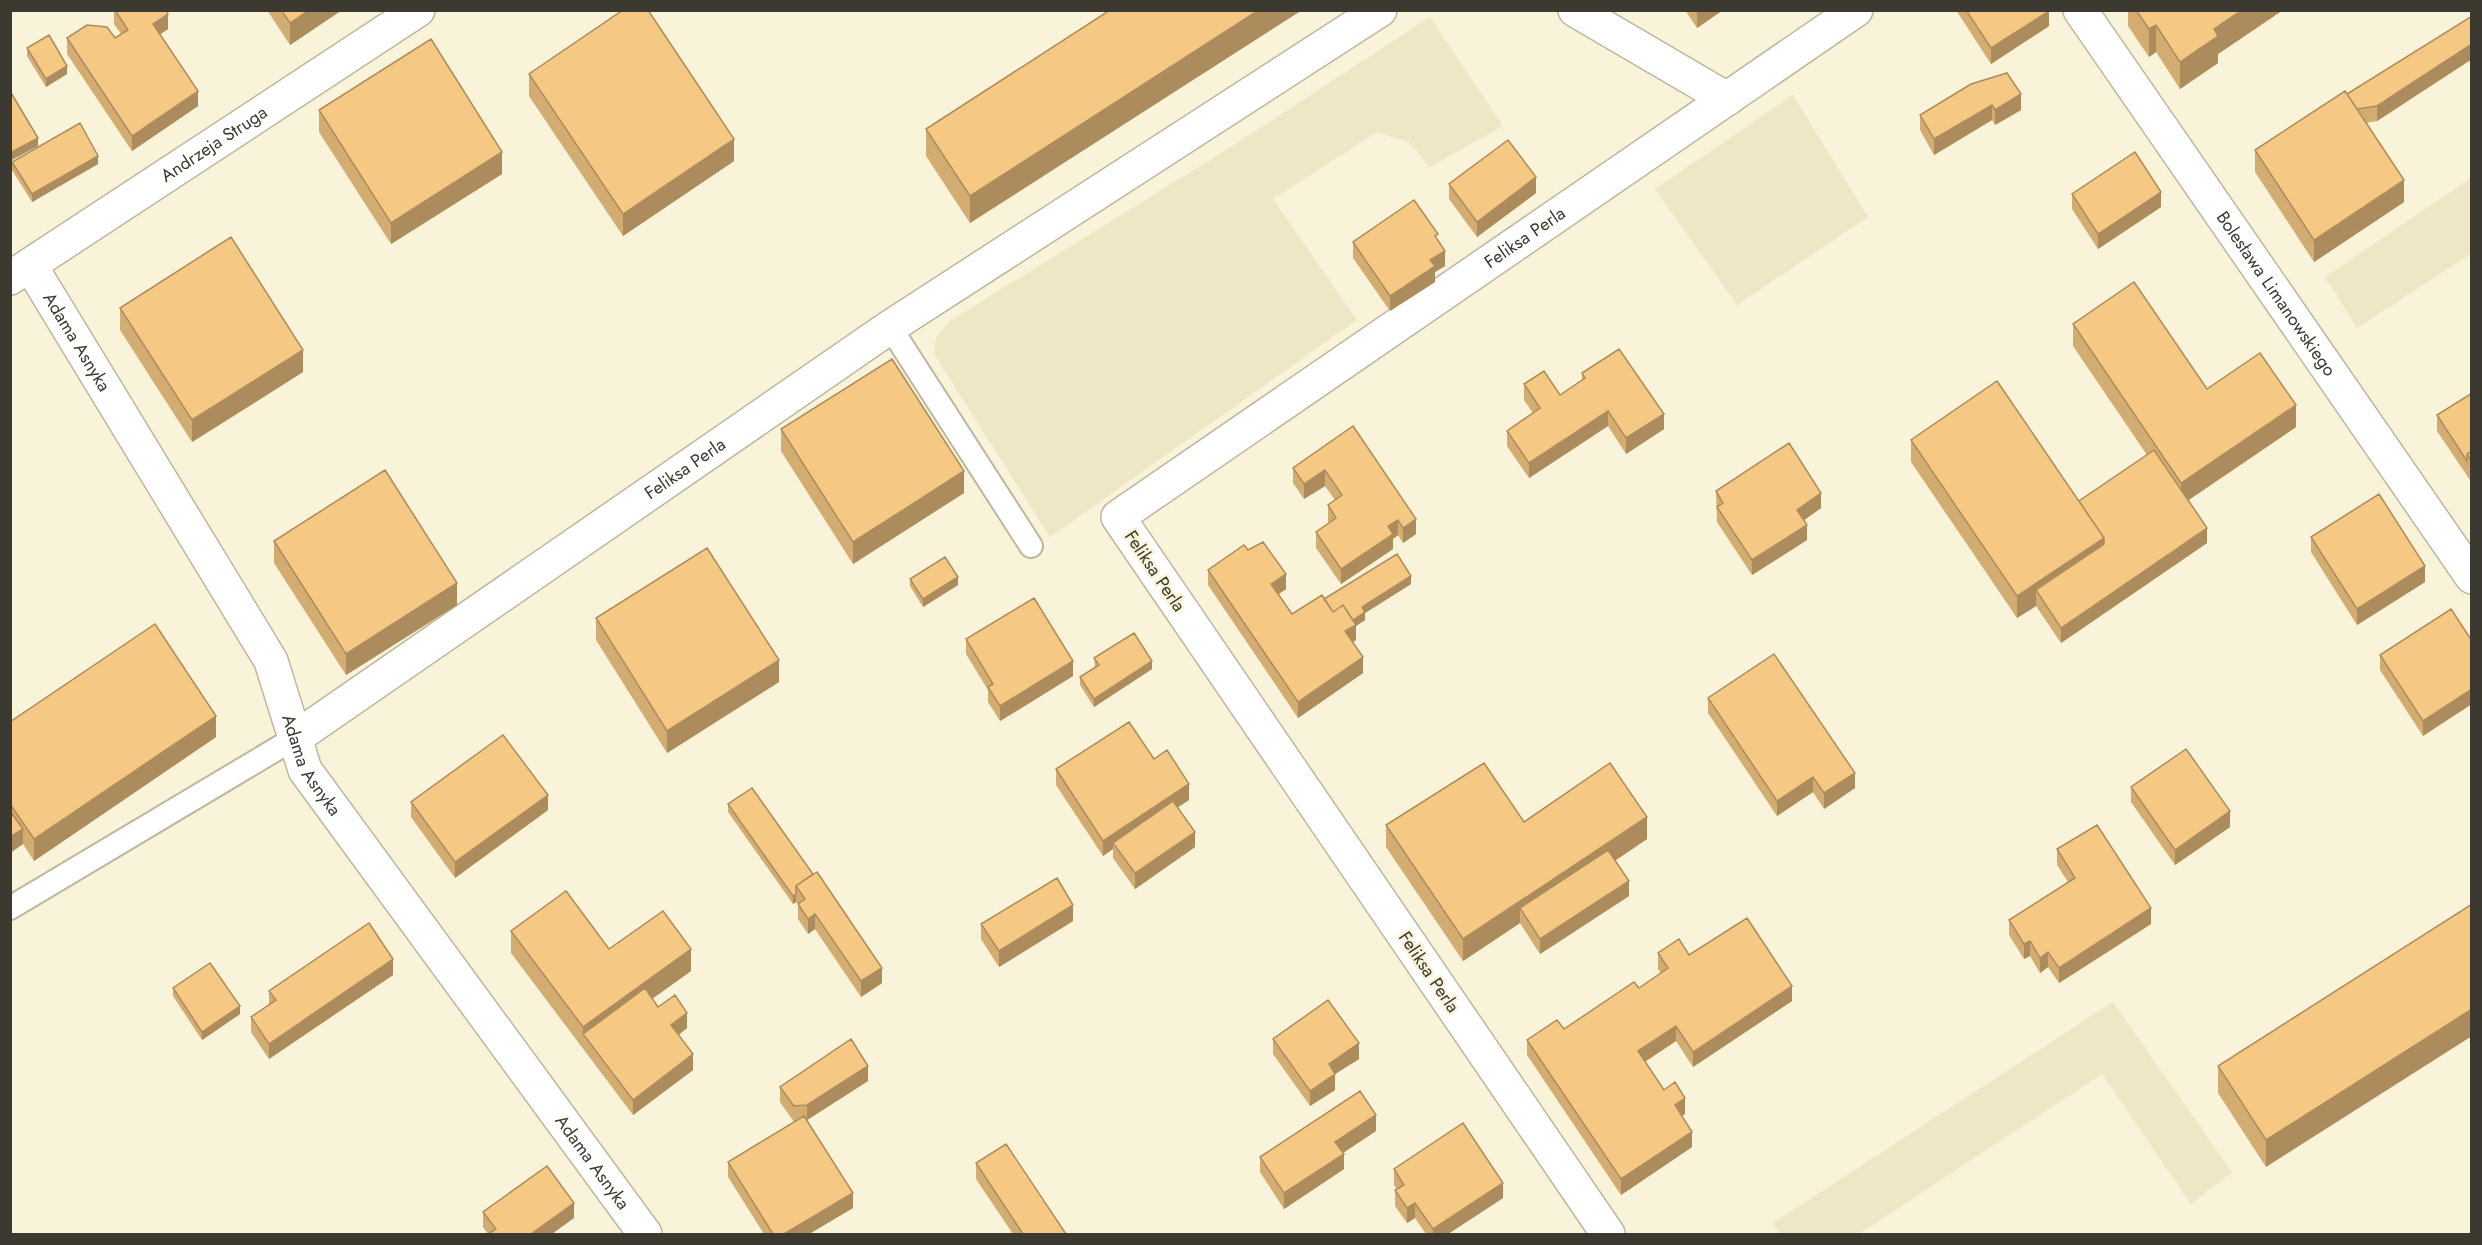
<svg xmlns="http://www.w3.org/2000/svg" width="2482" height="1245" font-family="Jost,sans-serif">
	<rect width="100%" height="100%" fill="#f8f3d9"/>
	<path fill="#ede7c6" d="M 1430,17 L 1503,126 L 1430,167 L 1409,142 L 1377,132 L 1273,199 L 1357,320 L 1050,537 L 934,354 L 936,337 L 950,321 L 1234,145 Z
		M 1793,95 L 1868,217 L 1737,305 L 1655,189 Z
		M 2471,178 L 2471,254 L 2357,328 L 2325,277 Z
		M 2113,1002 L 2232,1172 L 2191,1204 L 2102,1074 L 1859,1234 L 1781,1234 L 1773,1223 Z"/>
	<g fill="none" stroke-linecap="round" stroke-linejoin="round">
		<g stroke="#bcb79e" stroke-width="26">
			<path id="lane" d="M 890,327 L 1031,546
				M 10,908 L 295,738"/>
		</g>
		<g stroke="#bcb79e" stroke-width="36">
			<g id="street">
				<path d="M 1575,10 L 1727,99"/>
				<path id="s1" d="M 30,265 L 271,661 L 305,770 L 645,1234"/>
				<path id="s2" d="M 10,278 L 418,10"/>
				<path id="s3" d="M 295,738 L 890,327 L 1380,10"/>
				<path id="s4" d="M 1608,1234 L 1118,517 L 1856,10"/>
			</g>
		</g>
		<g stroke="#bcb79e" stroke-width="36">
			<g id="secondary">
				<path id="s5" d="M 2080,10 L 2472,577"/>
			</g>
		</g>
		<use href="#lane" stroke="#fff" stroke-width="22"/>
		<use href="#street" stroke="#fff" stroke-width="33"/>
		<use href="#secondary" stroke="#fff" stroke-width="33"/>
	</g>
	<path fill="#d3ac71" d="M 114,10 L 166,10 L 168,29 L 160,34 L 198,106 L 132,151 L 67,54 L 67,38 L 115,38 L 121,34 L 114,24 Z
		M 267,10 L 342,10 L 290,45 Z
		M 1110,10 L 1302,10 L 970,223 L 926,156 L 926,129 Z
		M 1685,10 L 1723,10 L 1697,28 Z
		M 1956,10 L 2048,10 L 2049,26 L 1991,64 Z
		M 2128,10 L 2283,10 L 2218,54 L 2218,63 L 2180,89 L 2156,52 L 2149,57 L 2128,26 Z
		M 2472,16 L 2472,59 L 2377,121 L 2366,123 L 2404,202 L 2314,262 L 2255,172 L 2255,150 L 2347,94 Z
		M 27,48 L 67,74 L 46,87 L 27,56 Z
		M 529,74 L 734,161 L 623,236 L 529,96 Z
		M 2021,94 L 2021,110 L 1995,125 L 1992,120 L 1934,155 L 1920,130 L 1920,115 Z
		M 319,110 L 502,174 L 391,244 L 319,132 Z
		M 12,162 L 98,164 L 32,202 L 12,170 Z
		M 1449,184 L 1536,193 L 1477,237 L 1449,199 Z
		M 2072,194 L 2161,207 L 2098,249 L 2072,209 Z
		M 1438,241 L 1445,266 L 1435,272 L 1435,282 L 1390,311 L 1353,258 L 1353,242 Z
		M 120,308 L 303,372 L 192,442 L 120,330 Z
		M 2073,324 L 2207,389 L 2296,427 L 2189,500 L 2207,543 L 2061,643 L 2036,606 L 2017,618 L 1911,462 L 1911,440 L 2079,501 L 2147,455 L 2073,346 Z
		M 1582,373 L 1664,429 L 1626,454 L 1608,426 L 1529,478 L 1507,446 L 1507,431 L 1533,413 L 1524,400 L 1524,384 L 1560,395 L 1582,380 Z
		M 2472,393 L 2472,483 L 2437,431 L 2437,415 Z
		M 1353,426 L 1416,534 L 1403,543 L 1398,535 L 1393,539 L 1393,549 L 1341,584 L 1316,548 L 1316,532 L 1329,523 L 1328,521 L 1328,505 L 1335,500 L 1325,486 L 1304,499 L 1293,483 L 1293,468 Z
		M 781,429 L 964,493 L 853,564 L 781,451 Z
		M 1716,491 L 1821,508 L 1804,520 L 1807,540 L 1752,575 L 1717,522 Z
		M 2311,537 L 2425,582 L 2357,625 L 2311,552 Z
		M 274,541 L 457,605 L 346,675 L 274,563 Z
		M 1248,550 L 1286,589 L 1279,594 L 1292,614 L 1324,599 L 1411,584 L 1365,613 L 1365,620 L 1356,626 L 1356,640 L 1353,642 L 1363,673 L 1298,718 L 1208,585 L 1208,570 Z
		M 910,579 L 958,585 L 923,607 L 910,586 Z
		M 2451,609 L 2423,736 L 2380,670 L 2380,655 Z
		M 596,618 L 779,682 L 667,753 L 596,640 Z
		M 966,639 L 1073,676 L 1000,721 L 988,702 L 988,690 L 966,654 Z
		M 1094,658 L 1152,669 L 1094,707 L 1080,685 L 1080,677 L 1095,667 Z
		M 1708,698 L 1855,788 L 1824,809 L 1813,792 L 1777,816 L 1708,713 Z
		M 10,722 L 216,737 L 34,861 L 23,844 L 10,853 Z
		M 1154,759 L 1189,800 L 1178,807 L 1195,847 L 1135,889 L 1113,858 L 1113,849 L 1103,856 L 1056,785 L 1056,769 Z
		M 2131,787 L 2230,827 L 2175,865 L 2131,802 Z
		M 411,802 L 548,810 L 455,878 L 411,817 Z
		M 728,804 L 882,983 L 861,997 L 815,929 L 808,934 L 798,919 L 798,904 L 796,902 L 793,904 L 728,812 Z
		M 1524,822 L 1647,839 L 1615,861 L 1629,896 L 1540,954 L 1520,923 L 1463,961 L 1386,847 L 1386,825 Z
		M 2057,849 L 2151,924 L 2059,983 L 2048,967 L 2040,973 L 2030,956 L 2024,959 L 2009,935 L 2009,920 L 2068,882 L 2057,865 Z
		M 2472,904 L 2266,1167 L 2218,1093 L 2218,1066 Z
		M 1073,921 L 999,967 L 981,939 L 981,924 Z
		M 511,931 L 691,971 L 652,999 L 658,1007 L 687,1028 L 679,1035 L 693,1070 L 633,1115 L 511,953 Z
		M 1658,953 L 1689,955 L 1792,1001 L 1693,1067 L 1676,1041 L 1645,1062 L 1664,1090 L 1685,1114 L 1681,1116 L 1692,1147 L 1621,1195 L 1527,1055 L 1527,1040 L 1564,1029 L 1639,988 L 1661,973 L 1658,969 Z
		M 393,975 L 269,1059 L 251,1032 L 251,1017 L 269,1005 L 269,991 Z
		M 173,988 L 240,1014 L 202,1040 L 173,996 Z
		M 1273,1039 L 1359,1059 L 1335,1074 L 1335,1090 L 1310,1106 L 1273,1054 Z
		M 868,1081 L 807,1120 L 853,1208 L 809,1234 L 764,1234 L 728,1177 L 728,1162 L 794,1122 L 780,1102 L 780,1087 Z
		M 1376,1131 L 1343,1153 L 1344,1169 L 1284,1209 L 1260,1172 L 1260,1157 Z
		M 976,1163 L 1066,1234 L 1013,1234 L 976,1179 Z
		M 1394,1169 L 1503,1198 L 1448,1234 L 1426,1234 L 1415,1218 L 1407,1223 L 1395,1206 L 1395,1190 L 1397,1189 L 1394,1185 Z
		M 483,1212 L 574,1218 L 488,1234 L 483,1227 Z"/>
	<path fill="#ac8c5c" d="M 309,10 L 342,10 L 290,45 L 290,23 Z
		M 1259,10 L 1302,10 L 970,223 L 970,196 Z
		M 1697,10 L 1723,10 L 1697,28 Z
		M 2242,10 L 2283,10 L 2218,54 L 2218,63 L 2180,89 L 2180,62 L 2214,29 Z
		M 2049,11 L 2049,26 L 1991,64 L 1991,48 Z
		M 168,14 L 168,29 L 153,39 L 153,24 Z
		M 2156,25 L 2156,52 L 2149,57 L 2149,29 Z
		M 2472,44 L 2472,59 L 2377,121 L 2377,106 Z
		M 67,66 L 67,74 L 46,87 L 46,79 Z
		M 198,91 L 198,106 L 132,151 L 132,136 Z
		M 2021,94 L 2021,110 L 1995,125 L 1995,110 Z
		M 1992,105 L 1992,120 L 1934,155 L 1934,139 Z
		M 38,138 L 38,146 L 10,161 L 10,153 Z
		M 734,139 L 734,161 L 623,236 L 623,214 Z
		M 502,152 L 502,174 L 391,244 L 391,223 Z
		M 98,156 L 98,164 L 32,202 L 32,194 Z
		M 1536,177 L 1536,193 L 1477,237 L 1477,222 Z
		M 2404,180 L 2404,202 L 2314,262 L 2314,240 Z
		M 2161,192 L 2161,207 L 2098,249 L 2098,234 Z
		M 1445,251 L 1445,266 L 1435,272 L 1435,282 L 1390,311 L 1390,296 L 1430,260 Z
		M 303,350 L 303,372 L 192,442 L 192,420 Z
		M 2296,405 L 2296,427 L 2181,505 L 2181,483 Z
		M 1608,411 L 1608,426 L 1529,478 L 1529,463 Z
		M 1664,414 L 1664,429 L 1626,454 L 1626,438 Z
		M 1325,470 L 1325,486 L 1304,499 L 1304,484 Z
		M 964,471 L 964,493 L 853,564 L 853,542 Z
		M 1821,493 L 1821,508 L 1797,525 L 1797,510 Z
		M 1416,519 L 1416,534 L 1403,543 L 1403,528 Z
		M 1398,520 L 1398,535 L 1393,539 L 1393,549 L 1341,584 L 1341,569 L 1388,526 Z
		M 1807,525 L 1807,540 L 1752,575 L 1752,560 Z
		M 2207,528 L 2207,543 L 2061,643 L 2061,628 Z
		M 2104,538 L 2104,560 L 2036,590 L 2036,606 L 2017,618 L 2017,596 Z
		M 2425,566 L 2425,582 L 2357,625 L 2357,609 Z
		M 1286,574 L 1286,589 L 1271,599 L 1271,584 Z
		M 1411,576 L 1411,584 L 1365,613 L 1365,620 L 1356,626 L 1356,640 L 1345,646 L 1345,631 L 1350,623 L 1362,607 Z
		M 958,577 L 958,585 L 923,607 L 923,599 Z
		M 457,583 L 457,605 L 346,675 L 346,654 Z
		M 1363,657 L 1363,673 L 1298,718 L 1298,702 Z
		M 779,660 L 779,682 L 667,753 L 667,731 Z
		M 1073,661 L 1073,676 L 1000,721 L 1000,706 Z
		M 1152,661 L 1152,669 L 1094,707 L 1094,699 Z
		M 2472,689 L 2472,704 L 2423,736 L 2423,721 Z
		M 216,716 L 216,737 L 34,861 L 34,839 Z
		M 1855,773 L 1855,788 L 1824,809 L 1824,793 Z
		M 1813,777 L 1813,792 L 1777,816 L 1777,801 Z
		M 1189,784 L 1189,800 L 1116,847 L 1113,843 L 1113,849 L 1103,856 L 1103,841 Z
		M 548,795 L 548,810 L 455,878 L 455,862 Z
		M 2230,811 L 2230,827 L 2175,865 L 2175,850 Z
		M 1647,817 L 1647,839 L 1527,919 L 1520,908 L 1520,923 L 1463,961 L 1463,939 Z
		M 23,829 L 23,844 L 10,853 L 10,837 Z
		M 1195,832 L 1195,847 L 1135,889 L 1135,873 Z
		M 1629,881 L 1629,896 L 1540,954 L 1540,939 Z
		M 796,894 L 796,902 L 793,904 L 793,896 Z
		M 1073,905 L 1073,921 L 999,967 L 999,951 Z
		M 2151,908 L 2151,924 L 2059,983 L 2059,968 Z
		M 815,914 L 815,929 L 808,934 L 808,919 Z
		M 2030,941 L 2030,956 L 2024,959 L 2024,944 Z
		M 691,949 L 691,971 L 590,1043 L 583,1034 L 583,1049 L 583,1027 Z
		M 2048,952 L 2048,967 L 2040,973 L 2040,958 Z
		M 393,959 L 393,975 L 269,1059 L 269,1044 Z
		M 882,968 L 882,983 L 861,997 L 861,981 Z
		M 1792,986 L 1792,1001 L 1693,1067 L 1693,1052 Z
		M 240,1006 L 240,1014 L 202,1040 L 202,1032 Z
		M 2472,1009 L 2472,1036 L 2266,1167 L 2266,1140 Z
		M 687,1013 L 687,1028 L 671,1040 L 671,1025 Z
		M 1676,1026 L 1676,1041 L 1638,1066 L 1638,1051 Z
		M 1359,1043 L 1359,1059 L 1335,1074 L 1335,1090 L 1310,1106 L 1310,1091 L 1329,1064 Z
		M 693,1054 L 693,1070 L 633,1115 L 633,1100 Z
		M 868,1066 L 868,1081 L 807,1120 L 807,1105 Z
		M 1685,1098 L 1685,1114 L 1675,1121 L 1675,1105 Z
		M 1376,1115 L 1376,1131 L 1335,1158 L 1335,1142 Z
		M 1692,1132 L 1692,1147 L 1621,1195 L 1621,1179 Z
		M 1344,1154 L 1344,1169 L 1284,1209 L 1284,1193 Z
		M 1503,1183 L 1503,1198 L 1448,1234 L 1433,1234 L 1433,1229 Z
		M 853,1193 L 853,1208 L 809,1234 L 784,1234 Z
		M 574,1203 L 574,1218 L 552,1234 L 531,1234 Z
		M 1415,1203 L 1415,1218 L 1407,1223 L 1407,1208 Z"/>
	<path fill="#f5c883" stroke="#ac8c5c" stroke-width="1.5" d="M 115,10 L 166,10 L 168,14 L 153,24 L 198,91 L 132,136 L 67,38 L 87,25 L 107,27 L 115,38 L 128,30 Z
		M 281,10 L 309,10 L 290,23 Z
		M 623,10 L 648,10 L 734,139 L 623,214 L 529,74 Z
		M 1110,10 L 1259,10 L 970,196 L 926,129 Z
		M 1966,10 L 2048,10 L 2049,11 L 1991,48 Z
		M 2136,10 L 2242,10 L 2214,29 L 2218,36 L 2180,62 L 2156,25 L 2149,29 Z
		M 2472,16 L 2472,44 L 2377,106 L 2357,109 L 2347,94 Z
		M 49,35 L 67,66 L 46,79 L 27,48 Z
		M 431,39 L 502,152 L 391,223 L 319,110 Z
		M 2007,73 L 2021,94 L 1995,110 L 1992,105 L 1934,139 L 1920,115 L 1971,84 Z
		M 10,91 L 38,138 L 10,153 Z
		M 2345,91 L 2404,180 L 2314,240 L 2255,150 Z
		M 80,123 L 98,156 L 32,194 L 12,162 Z
		M 1508,140 L 1536,177 L 1477,222 L 1449,184 Z
		M 2135,152 L 2161,192 L 2098,234 L 2072,194 Z
		M 1414,200 L 1438,234 L 1435,236 L 1445,251 L 1430,260 L 1435,266 L 1390,296 L 1353,242 Z
		M 231,237 L 303,350 L 192,420 L 120,308 Z
		M 2134,282 L 2207,389 L 2260,353 L 2296,405 L 2181,483 L 2073,324 Z
		M 1619,349 L 1664,414 L 1626,438 L 1608,411 L 1529,463 L 1507,431 L 1540,408 L 1524,384 L 1544,371 L 1560,395 L 1585,378 L 1582,373 Z
		M 892,359 L 964,471 L 853,542 L 781,429 Z
		M 1997,381 L 2104,538 L 2017,596 L 1911,440 Z
		M 2472,393 L 2472,451 L 2467,454 L 2467,461 L 2437,415 Z
		M 1353,426 L 1416,519 L 1403,528 L 1398,520 L 1388,526 L 1393,534 L 1341,569 L 1316,532 L 1336,518 L 1328,505 L 1342,495 L 1325,470 L 1304,484 L 1293,468 Z
		M 1789,443 L 1821,493 L 1797,510 L 1807,525 L 1752,560 L 1717,507 L 1723,503 L 1716,491 Z
		M 2154,450 L 2207,528 L 2061,628 L 2036,590 L 2104,544 L 2104,538 L 2079,501 Z
		M 2472,451 L 2472,462 L 2467,454 Z
		M 385,470 L 457,583 L 346,654 L 274,541 Z
		M 2379,494 L 2425,566 L 2357,609 L 2311,537 Z
		M 1263,542 L 1286,574 L 1271,584 L 1292,614 L 1322,595 L 1333,612 L 1343,605 L 1356,625 L 1345,631 L 1363,657 L 1298,702 L 1208,570 L 1244,545 L 1248,550 Z
		M 707,548 L 779,660 L 667,731 L 596,618 Z
		M 1397,554 L 1411,576 L 1362,607 L 1365,612 L 1353,620 L 1343,605 L 1333,612 L 1324,599 Z
		M 945,557 L 958,577 L 923,599 L 910,579 Z
		M 1034,598 L 1073,661 L 1000,706 L 988,687 L 993,684 L 966,639 Z
		M 2451,609 L 2472,641 L 2472,689 L 2423,721 L 2380,655 Z
		M 155,624 L 216,716 L 34,839 L 10,804 L 10,722 Z
		M 1134,633 L 1152,661 L 1094,699 L 1080,677 L 1099,665 L 1094,658 Z
		M 1774,654 L 1855,773 L 1824,793 L 1813,777 L 1777,801 L 1708,698 Z
		M 1129,722 L 1154,759 L 1167,750 L 1189,784 L 1103,841 L 1056,769 Z
		M 503,735 L 548,795 L 455,862 L 411,802 Z
		M 2186,749 L 2230,811 L 2175,850 L 2131,787 Z
		M 1484,763 L 1524,822 L 1610,763 L 1647,817 L 1463,939 L 1386,825 Z
		M 752,788 L 813,874 L 796,886 L 796,894 L 793,896 L 728,804 Z
		M 1173,801 L 1195,832 L 1135,873 L 1113,843 Z
		M 10,811 L 23,829 L 10,837 Z
		M 2097,825 L 2151,908 L 2059,968 L 2048,952 L 2040,958 L 2030,941 L 2024,944 L 2009,920 L 2075,878 L 2057,849 Z
		M 1608,850 L 1629,881 L 1540,939 L 1520,908 Z
		M 817,872 L 882,968 L 861,981 L 815,914 L 808,919 L 798,904 L 805,899 L 796,886 Z
		M 1057,878 L 1073,905 L 999,951 L 981,924 Z
		M 566,891 L 609,949 L 663,911 L 691,949 L 583,1027 L 511,931 Z
		M 2472,904 L 2472,1009 L 2266,1140 L 2218,1066 Z
		M 1747,918 L 1792,986 L 1693,1052 L 1676,1026 L 1638,1051 L 1664,1090 L 1675,1082 L 1685,1098 L 1675,1105 L 1692,1132 L 1621,1179 L 1527,1040 L 1557,1020 L 1564,1029 L 1634,982 L 1639,988 L 1668,968 L 1658,953 L 1679,939 L 1689,955 Z
		M 369,923 L 393,959 L 269,1044 L 251,1017 L 276,1000 L 269,991 Z
		M 210,963 L 240,1006 L 202,1032 L 173,988 Z
		M 645,988 L 658,1007 L 675,995 L 687,1013 L 671,1025 L 693,1054 L 633,1100 L 583,1034 Z
		M 1328,1000 L 1359,1043 L 1329,1064 L 1335,1074 L 1310,1091 L 1273,1039 Z
		M 851,1039 L 868,1066 L 807,1105 L 794,1106 L 780,1087 Z
		M 1360,1091 L 1376,1115 L 1335,1142 L 1344,1154 L 1284,1193 L 1260,1157 Z
		M 804,1116 L 853,1193 L 784,1234 L 773,1234 L 728,1162 Z
		M 1463,1123 L 1503,1183 L 1433,1229 L 1415,1203 L 1407,1208 L 1395,1190 L 1404,1185 L 1394,1169 Z
		M 1006,1144 L 1066,1234 L 1023,1234 L 976,1163 Z
		M 547,1166 L 574,1203 L 531,1234 L 488,1234 L 496,1229 L 483,1212 Z"/>
	<g text-anchor="middle" dominant-baseline="central" stroke-width="5" stroke-linejoin="round" paint-order="stroke">
		<g font-size="18" fill="#3c3a30" stroke="#f8f3d9">
			<text stroke="none"><textPath href="#s2" startOffset="244">Andrzeja Struga</textPath></text>
			<text stroke="none"><textPath href="#s4" startOffset="1362">Feliksa Perla</textPath></text>
			<text stroke="none"><textPath href="#s5" startOffset="345">Bolesława Limanowskiego</textPath></text>
			<text stroke="none"><textPath href="#s1" startOffset="90">Adama Asnyka</textPath></text>
			<text stroke="none"><textPath href="#s3" startOffset="474">Feliksa Perla</textPath></text>
			<text transform="translate(1155 571) rotate(56)">Feliksa Perla</text>
			<text stroke="none"><textPath href="#s1" startOffset="576">Adama Asnyka</textPath></text>
			<text transform="translate(1429 972) rotate(56)">Feliksa Perla</text>
			<text stroke="none"><textPath href="#s1" startOffset="1064">Adama Asnyka</textPath></text>
		</g>
	</g>
	<rect width="2482" height="1245" fill="none" stroke="#3c3a30" stroke-width="24"/>
</svg>
